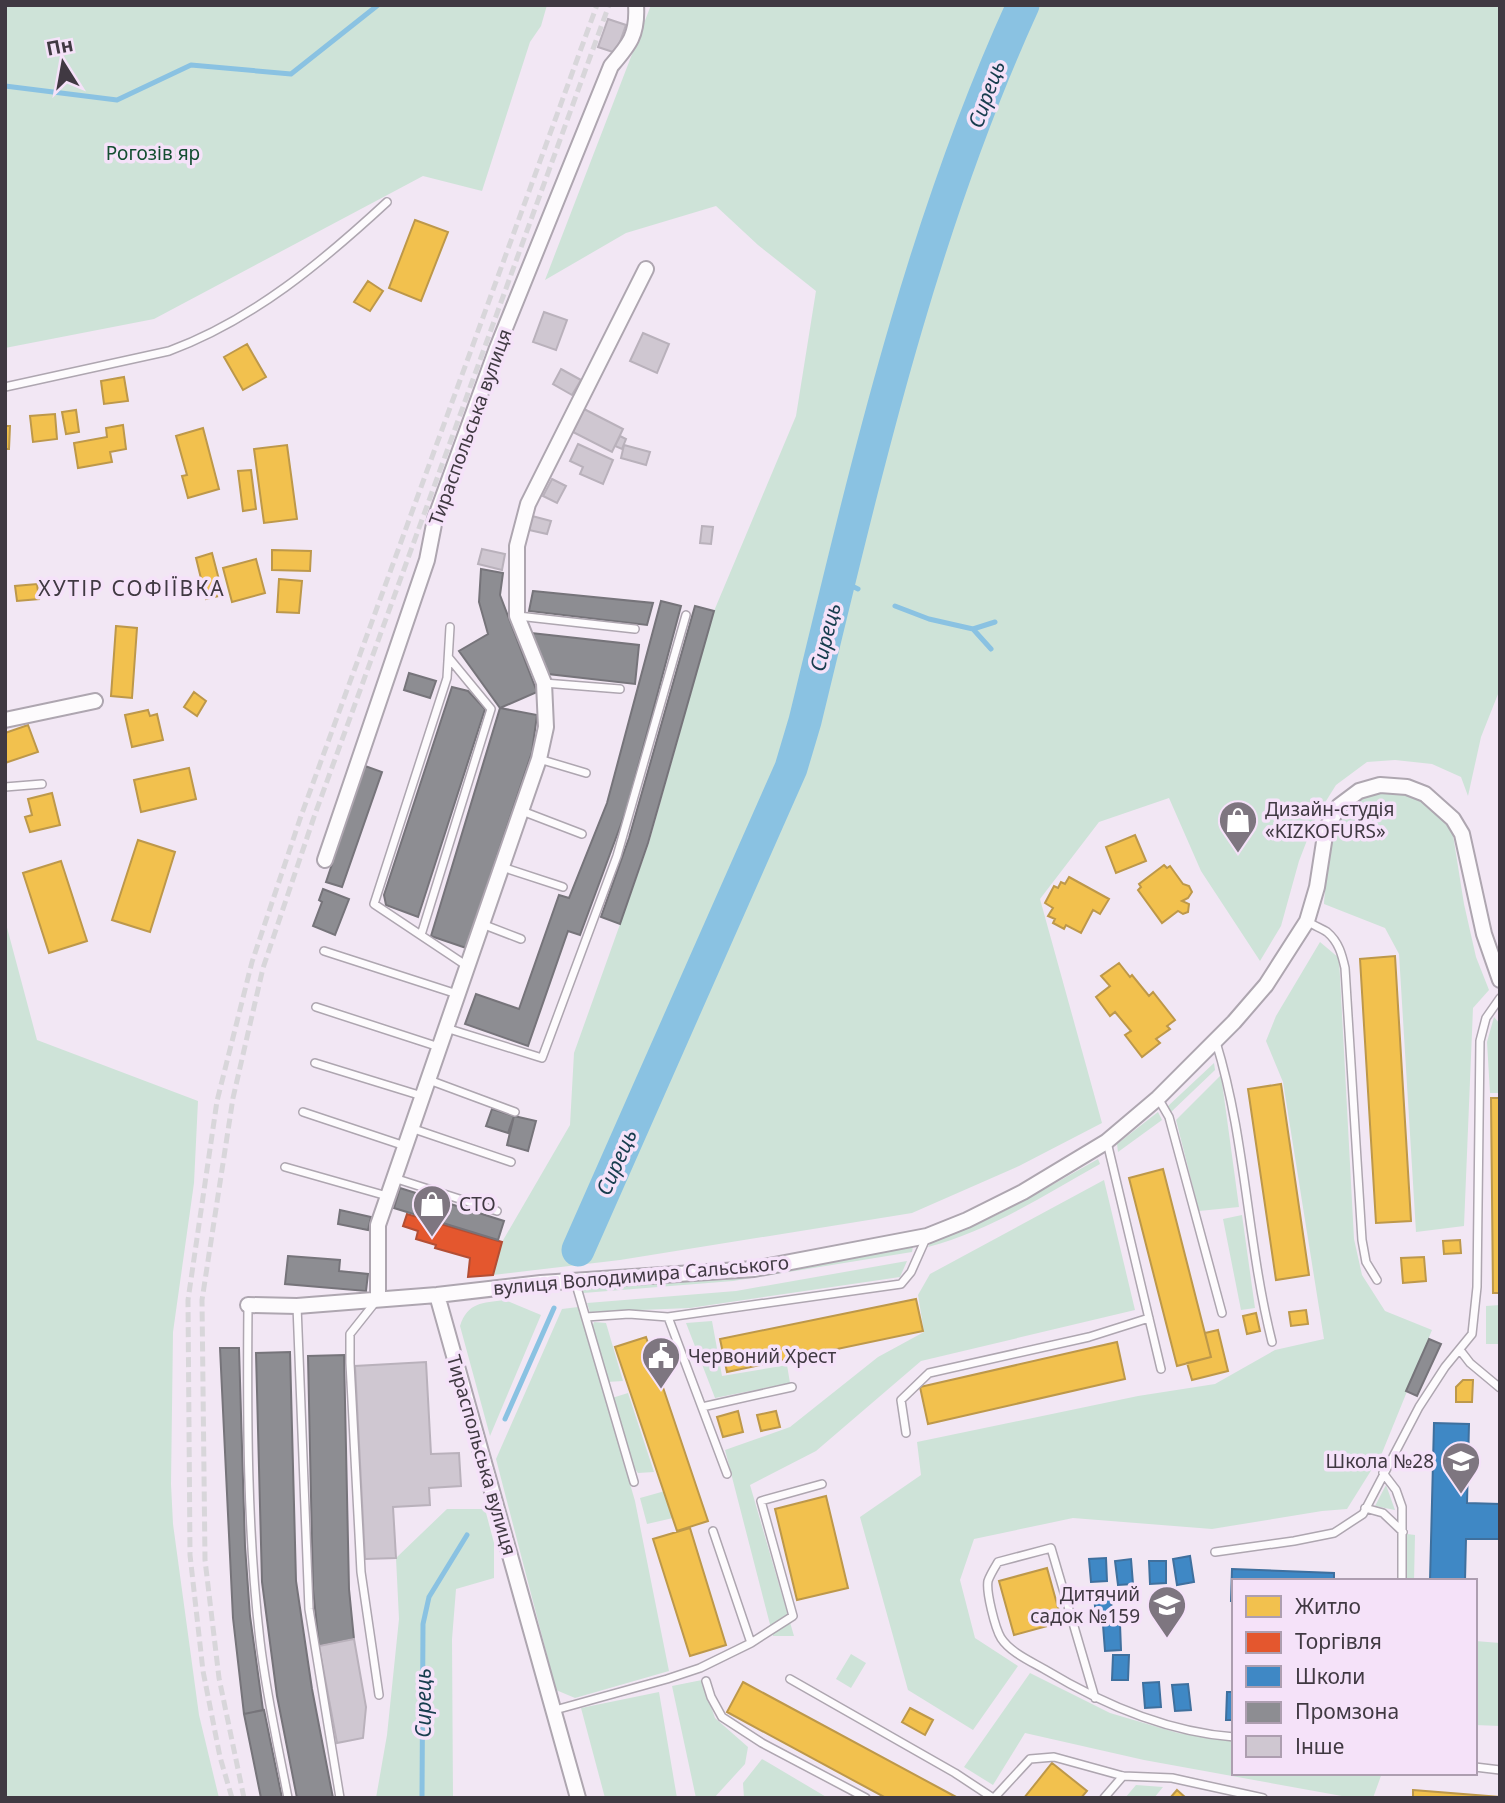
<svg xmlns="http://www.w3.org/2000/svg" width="1505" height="1803" font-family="'Noto Sans',sans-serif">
	<rect width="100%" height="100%" fill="#f2e7f4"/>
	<path fill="#cee3d8" d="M 5,5 L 547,5 L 541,26 L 530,42 L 482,191 L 423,176 L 154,319 L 5,348 Z
		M 651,5 L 1500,5 L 1500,689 L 1481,737 L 1468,796 L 1461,777 L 1432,764 L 1395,760 L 1367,762 L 1336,785 L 1316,817 L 1299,861 L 1281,926 L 1260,961 L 1201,871 L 1169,798 L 1099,822 L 1040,899 L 1102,1123 L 1019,1166 L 912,1213 L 620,1260 L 493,1275 L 502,1242 L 570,1125 L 574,1053 L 649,843 L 714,611 L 796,416 L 816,291 L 758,245 L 716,206 L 626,233 L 545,280 Z
		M 1378,792 L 1402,792 L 1431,802 L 1453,835 L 1464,904 L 1476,957 L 1489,990 L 1473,1008 L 1464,1226 L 1416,1232 L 1399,954 L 1385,928 L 1324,904 C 1329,862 1324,803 1378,792 Z
		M 5,920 L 37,1040 L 198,1101 L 194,1183 L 173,1332 L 171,1484 L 173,1524 L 199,1715 L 219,1798 L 5,1798 Z
		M 1320,942 L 1339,958 L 1354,1239 L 1362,1275 L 1385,1311 L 1432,1330 L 1382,1453 L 1347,1509 L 1322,1511 L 1212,1529 L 1073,1518 L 974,1539 L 960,1580 L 975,1638 L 1018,1666 L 973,1730 L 908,1690 L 860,1517 L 921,1475 L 917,1442 L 1138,1396 L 1215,1384 L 1275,1350 L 1324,1339 L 1283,1082 L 1266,1041 L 1276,1016 Z
		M 1494,1017 L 1500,1024 L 1500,1093 L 1490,1093 L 1487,1042 Z
		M 1214,1063 L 1215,1070 L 1170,1113 L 1167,1107 Z
		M 1221,1075 L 1239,1207 L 1199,1211 L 1176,1120 Z
		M 1158,1112 L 1162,1120 L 1118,1152 L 1117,1144 Z
		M 1098,1159 L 1100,1164 C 1045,1195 989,1231 928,1247 L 931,1242 C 990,1223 1044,1189 1098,1159 Z
		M 1104,1180 L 1135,1310 L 921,1361 L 816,1451 L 750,1485 L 794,1636 L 773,1636 L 725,1450 L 790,1427 L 878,1357 L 924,1332 L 918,1295 L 930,1274 Z
		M 1242,1215 L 1255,1308 L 1241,1310 L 1223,1219 Z
		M 913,1246 L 912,1252 L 733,1281 L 583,1293 L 582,1288 L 733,1277 Z
		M 907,1261 L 900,1277 L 690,1308 L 590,1312 L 587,1303 L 736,1291 Z
		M 505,1300 L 541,1315 L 490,1436 L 460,1326 C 468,1302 482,1303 505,1300 Z
		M 1500,1305 L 1500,1344 L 1486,1344 L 1486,1306 Z
		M 578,1307 L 635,1501 L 669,1671 L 575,1698 L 556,1690 L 496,1459 L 562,1309 Z
		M 712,1321 L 722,1376 L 787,1365 L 790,1383 L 715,1398 L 686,1323 Z
		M 594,1322 L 606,1323 L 623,1381 L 607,1382 L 590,1333 Z
		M 628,1393 L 654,1472 L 638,1473 L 632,1465 L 612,1398 Z
		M 1386,1485 L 1395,1510 L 1375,1506 Z
		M 665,1491 L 673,1518 L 647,1524 L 640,1498 Z
		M 447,1509 L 485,1509 L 494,1543 L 494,1578 L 456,1589 L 452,1639 L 453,1798 L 376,1798 L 387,1735 L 399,1619 L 396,1558 Z
		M 1407,1534 L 1415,1535 L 1414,1581 L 1405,1581 Z
		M 1475,1641 L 1500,1643 L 1500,1726 L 1475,1725 Z
		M 851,1654 L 866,1663 L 851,1688 L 836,1679 Z
		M 1030,1673 L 1110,1713 L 1178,1733 L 1234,1741 L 1234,1773 L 1382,1773 L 1373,1798 L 1353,1798 L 1144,1760 L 1025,1733 L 993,1785 L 964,1767 Z
		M 702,1680 L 715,1718 L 748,1747 L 745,1764 L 714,1798 L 696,1798 L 672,1686 Z
		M 659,1692 L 677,1798 L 605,1798 L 581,1708 Z
		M 762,1759 L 769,1763 L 828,1798 L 744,1798 L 743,1783 Z
		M 1136,1785 L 1163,1787 L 1154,1798 L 1125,1798 Z"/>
	<path fill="#f2c14e" stroke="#bd984a" stroke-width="2" d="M 415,220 L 448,232 L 421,301 L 389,288 Z
		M 368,281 L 383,291 L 370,311 L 354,302 Z
		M 247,344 L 266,377 L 243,390 L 224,357 Z
		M 124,377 L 128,401 L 104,404 L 101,381 Z
		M 76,410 L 79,432 L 66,434 L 62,412 Z
		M 55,414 L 57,439 L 33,442 L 30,416 Z
		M 123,425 L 126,449 L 110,452 L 112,462 L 78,468 L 74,443 L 107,437 L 106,428 Z
		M 5,426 L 10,426 L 9,449 L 5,449 Z
		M 203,428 L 219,489 L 188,498 L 182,476 L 187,475 L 176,436 Z
		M 287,445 L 297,519 L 264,523 L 254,449 Z
		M 251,470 L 256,509 L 243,511 L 238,471 Z
		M 272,550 L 311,551 L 310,571 L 272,570 Z
		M 212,553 L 223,595 L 206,599 L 196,558 Z
		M 256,559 L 265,593 L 232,602 L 223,568 Z
		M 279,579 L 302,581 L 299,613 L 277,612 Z
		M 37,584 L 39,599 L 17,601 L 15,586 Z
		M 116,626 L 137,628 L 132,698 L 111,696 Z
		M 194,692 L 206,701 L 197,716 L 184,707 Z
		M 148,710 L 150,716 L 157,714 L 163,740 L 132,747 L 125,715 Z
		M 28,725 L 38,752 L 5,763 L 5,733 Z
		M 189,768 L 196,799 L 141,812 L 134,780 Z
		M 52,793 L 60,825 L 30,832 L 25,817 L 32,815 L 28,799 Z
		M 1135,835 L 1146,861 L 1116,873 L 1106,847 Z
		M 138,840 L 175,852 L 150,932 L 112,920 Z
		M 61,861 L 87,941 L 49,953 L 23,873 Z
		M 1164,865 L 1167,868 L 1170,866 L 1183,884 L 1189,886 L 1192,892 L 1188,898 L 1182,901 L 1189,904 L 1188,912 L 1183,914 L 1178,911 L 1162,923 L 1138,890 L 1141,887 L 1139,884 Z
		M 1069,877 L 1109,899 L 1100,914 L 1093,910 L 1081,933 L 1066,925 L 1064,929 L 1053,923 L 1055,919 L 1048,916 L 1053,908 L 1045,903 L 1054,886 L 1058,888 L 1061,882 L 1065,884 Z
		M 1395,956 L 1411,1221 L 1376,1223 L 1360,959 Z
		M 1119,963 L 1130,977 L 1132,975 L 1149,996 L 1153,992 L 1175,1020 L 1167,1026 L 1170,1029 L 1156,1039 L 1160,1043 L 1142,1057 L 1125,1035 L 1131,1031 L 1115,1012 L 1110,1016 L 1096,997 L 1110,986 L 1101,976 Z
		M 1281,1084 L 1309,1275 L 1276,1280 L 1248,1089 Z
		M 1491,1098 L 1500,1098 L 1500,1293 L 1493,1293 Z
		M 1163,1169 L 1211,1357 L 1177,1366 L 1129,1178 Z
		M 1460,1240 L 1461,1253 L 1444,1254 L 1443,1241 Z
		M 1424,1257 L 1426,1281 L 1403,1283 L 1401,1258 Z
		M 916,1299 L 923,1331 L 727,1372 L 720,1339 Z
		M 1306,1310 L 1308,1324 L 1291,1326 L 1289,1312 Z
		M 1256,1313 L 1260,1331 L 1247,1334 L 1243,1316 Z
		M 1218,1330 L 1228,1371 L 1192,1380 L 1187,1363 L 1211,1357 L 1205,1333 Z
		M 646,1337 L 708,1521 L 677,1531 L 615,1347 Z
		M 1117,1342 L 1125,1379 L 928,1424 L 920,1387 Z
		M 1463,1380 L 1473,1380 L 1472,1402 L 1456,1402 L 1456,1387 Z
		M 738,1411 L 743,1432 L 723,1437 L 717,1417 Z
		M 776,1411 L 780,1427 L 761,1431 L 757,1415 Z
		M 826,1496 L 848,1588 L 797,1600 L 775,1509 Z
		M 690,1528 L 726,1645 L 690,1656 L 653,1539 Z
		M 1047,1568 L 1062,1622 L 1014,1635 L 999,1581 Z
		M 743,1682 L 958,1798 L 886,1798 L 727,1712 Z
		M 910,1708 L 933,1720 L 925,1735 L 902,1722 Z
		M 1052,1763 L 1087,1791 L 1081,1798 L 1024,1798 Z
		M 1177,1790 L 1186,1798 L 1170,1798 Z
		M 1413,1790 L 1500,1797 L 1500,1798 L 1413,1798 Z"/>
	<path fill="#e4572e" stroke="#b34e34" stroke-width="2" d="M 407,1214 L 502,1242 L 493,1275 L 468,1277 L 470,1258 L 435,1248 L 436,1245 L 416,1239 L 418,1231 L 403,1226 Z"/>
	<path fill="#3f88c5" stroke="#3f709e" stroke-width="2" d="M 1434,1423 L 1469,1424 L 1467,1503 L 1500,1504 L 1500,1539 L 1466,1539 L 1465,1581 L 1430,1581 Z
		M 1190,1556 L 1194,1582 L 1177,1585 L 1173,1559 Z
		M 1106,1558 L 1107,1581 L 1091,1582 L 1089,1559 Z
		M 1131,1559 L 1133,1584 L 1118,1585 L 1115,1561 Z
		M 1149,1561 L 1166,1561 L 1166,1583 L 1150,1584 Z
		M 1232,1569 L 1334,1573 L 1334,1581 L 1234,1581 L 1234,1601 L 1231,1601 Z
		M 1110,1592 L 1113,1617 L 1096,1619 L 1094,1594 Z
		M 1120,1624 L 1121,1650 L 1105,1651 L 1103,1625 Z
		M 1113,1655 L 1129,1655 L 1128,1680 L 1112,1680 Z
		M 1159,1682 L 1161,1707 L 1145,1708 L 1143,1683 Z
		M 1188,1684 L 1191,1710 L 1175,1711 L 1172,1685 Z
		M 1227,1692 L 1234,1692 L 1234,1720 L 1226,1720 Z"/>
	<path fill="#8d8d92" stroke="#76747a" stroke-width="2" d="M 481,569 L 503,573 L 500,595 L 537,692 L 500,708 L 459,651 L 488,634 L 479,602 Z
		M 533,591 L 653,603 L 647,625 L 529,611 Z
		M 661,601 L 681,606 L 627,808 L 580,935 L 568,931 L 528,1046 L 465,1024 L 476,994 L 519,1009 L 559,895 L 569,898 L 607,803 Z
		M 695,606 L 714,611 L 648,843 L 620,924 L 601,917 L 629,838 Z
		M 531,633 L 639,645 L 635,684 L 548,674 Z
		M 409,673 L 436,681 L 430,698 L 404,690 Z
		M 452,687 L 468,691 L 485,709 L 418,917 L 386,905 L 384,895 Z
		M 500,708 L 537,715 L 532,752 L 466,948 L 431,936 Z
		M 365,766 L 382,772 L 342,887 L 326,882 Z
		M 323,889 L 349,899 L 335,935 L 313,926 L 322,902 L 319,900 Z
		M 492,1109 L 514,1116 L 508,1133 L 486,1126 Z
		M 514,1116 L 536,1121 L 528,1151 L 507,1145 Z
		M 400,1188 L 504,1221 L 498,1240 L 394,1208 Z
		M 340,1210 L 371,1217 L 368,1230 L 338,1224 Z
		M 288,1256 L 340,1260 L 339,1271 L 368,1274 L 366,1291 L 285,1284 Z
		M 1429,1339 L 1441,1344 L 1417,1396 L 1406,1391 Z
		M 220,1348 L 239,1348 L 245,1546 L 250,1616 L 263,1710 L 244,1714 L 233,1618 Z
		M 290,1352 L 296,1581 L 312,1689 L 333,1798 L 297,1798 L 277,1696 L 262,1582 L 256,1353 Z
		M 344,1355 L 349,1589 L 354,1639 L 319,1646 L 313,1589 L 308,1356 Z
		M 264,1710 L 282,1798 L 261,1798 L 244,1714 Z"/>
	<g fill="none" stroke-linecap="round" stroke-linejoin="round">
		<path stroke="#8ac2e2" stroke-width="5" d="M 5,86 L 117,100 L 191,65 L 291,74 L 378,5
			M 840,580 L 858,589
			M 895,606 L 929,619 L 973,629 L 995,622
			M 973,629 L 991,649
			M 505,1419 L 554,1308
			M 422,1798 L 423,1624 L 429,1597 L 467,1535"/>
		<path stroke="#8ac2e2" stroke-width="33" d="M 578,1250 L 791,768 L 805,721 C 864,479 919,232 1023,5"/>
	</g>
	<path fill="#cfc7d1" stroke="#b9b1bb" stroke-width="2" d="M 608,19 L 626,25 L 616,53 L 598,47 Z
		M 544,312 L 567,320 L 556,350 L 533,342 Z
		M 643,333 L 669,344 L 657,373 L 630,361 Z
		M 561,369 L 581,380 L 572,395 L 553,384 Z
		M 584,409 L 623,429 L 612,452 L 573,432 Z
		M 620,436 L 626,439 L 622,449 L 615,446 Z
		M 578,444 L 613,460 L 603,484 L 580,474 L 583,467 L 570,461 Z
		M 624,445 L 650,452 L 646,465 L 621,458 Z
		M 552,479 L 566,486 L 557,503 L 543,496 Z
		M 532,516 L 551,521 L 547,534 L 529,530 Z
		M 702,526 L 713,527 L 711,544 L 700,543 Z
		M 482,549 L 505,554 L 502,570 L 478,564 Z
		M 426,1362 L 431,1454 L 459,1453 L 461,1486 L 429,1488 L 430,1505 L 393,1507 L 396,1558 L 365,1559 L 355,1366 Z
		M 354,1639 L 366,1707 L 363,1738 L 337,1743 L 319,1646 Z"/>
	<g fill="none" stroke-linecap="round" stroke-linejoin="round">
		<g stroke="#aea6b0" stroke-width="10">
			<path id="service" d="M 5,387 L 169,351 C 253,320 322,262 387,202
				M 518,616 L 635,629
				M 450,627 L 447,678 L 374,904 L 467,966
				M 544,683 L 620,689
				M 539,759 L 586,773
				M 5,787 L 42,784
				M 522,811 L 582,834
				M 502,867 L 563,887
				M 1307,921 C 1314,926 1321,928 1327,932 C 1339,942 1342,955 1345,968 L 1362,1240 L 1366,1262 L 1377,1280
				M 482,924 L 521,939
				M 421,935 L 491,709 L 449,658
				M 324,951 L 457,994
				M 316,1007 L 439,1047
				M 446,1028 L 542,1058 L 617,856 L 686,615
				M 1216,1042 C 1246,1139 1247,1243 1272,1342
				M 315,1063 L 422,1096
				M 429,1080 L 515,1112
				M 1158,1098 L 1169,1117 L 1222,1313
				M 303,1112 L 405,1146
				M 411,1128 L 511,1162
				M 1107,1142 L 1161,1369
				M 285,1167 L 387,1196
				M 394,1178 L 497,1211
				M 575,1281 L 634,1482
				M 377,1300 L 350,1334 L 350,1363 L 361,1572 L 379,1695
				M 248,1306 C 247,1417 247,1529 260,1641 C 266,1693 278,1746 288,1798
				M 297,1306 L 309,1609 L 340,1798
				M 586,1317 L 629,1314 L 668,1317 L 901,1284 L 911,1272 L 927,1236
				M 668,1317 L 727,1474
				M 1460,1350 L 1470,1363 L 1500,1388
				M 702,1407 L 792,1387
				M 906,1433 L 901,1400 L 929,1373 L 1089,1337 L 1149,1318
				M 1383,1473 L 1396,1490 L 1402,1507 L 1402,1581
				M 1365,1508 L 1383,1513 L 1403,1532
				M 1215,1552 L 1294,1541 L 1334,1533 L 1363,1514 L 1419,1407 L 1445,1367 L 1472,1334 L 1477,1287 L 1480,1041 L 1486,1018 L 1500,998
				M 751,1643 L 793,1616 L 761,1501 L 822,1484
				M 790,1679 L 955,1773 L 993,1798
				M 706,1681 L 711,1697 L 722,1717 L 762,1743 L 866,1798
				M 1095,1698 L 1051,1548 L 998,1562 C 995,1567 990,1575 988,1581 C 986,1592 995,1628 1001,1638 C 1010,1652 1030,1661 1044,1669 C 1102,1704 1166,1732 1234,1737
				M 555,1710 L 667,1679 L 700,1668 L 751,1643 L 713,1531
				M 1475,1767 L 1500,1770
				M 994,1798 L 1030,1759 L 1054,1757 L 1123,1776 L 1172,1778 L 1263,1798
				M 1104,1798 L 1123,1776"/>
		</g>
		<g stroke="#aea6b0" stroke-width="18">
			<path id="minor" d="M 5,720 L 95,701
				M 325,860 L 427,560 L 435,519 L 497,348 L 611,66 C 629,45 638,35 636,5
				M 437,1295 L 578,1798
				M 378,1299 L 378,1225 L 539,759 L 546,727 L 544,683 L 517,616 L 517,546 L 528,504 L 646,269
				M 248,1305 L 297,1306 L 437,1295 L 541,1283 L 754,1269 L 927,1236 L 967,1220 L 1023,1192 L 1106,1142 L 1158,1098 L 1234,1022 L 1266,985 L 1307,921 L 1317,887 L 1326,829 L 1339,806 L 1359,791 L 1380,785 L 1407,787 L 1425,794 L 1453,819 L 1462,834 L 1484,934 L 1500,980"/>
		</g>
		<use href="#service" stroke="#fdfbfd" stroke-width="7"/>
		<use href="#minor" stroke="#fdfbfd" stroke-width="14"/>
		<path stroke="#d8d6da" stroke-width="5" stroke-dasharray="10 5" stroke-linecap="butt" d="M 232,1798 L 220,1757 L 203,1671 L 190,1555 L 188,1300 L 217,1101 L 252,962 L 301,816 L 597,5
			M 244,1798 L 219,1678 L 205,1560 L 202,1300 L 233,1098 L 263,968 L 314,817 L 609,5"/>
	</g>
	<defs>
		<g id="shop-pin" transform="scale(2.0125)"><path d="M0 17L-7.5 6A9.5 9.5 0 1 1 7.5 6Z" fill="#7e7680" stroke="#f5e2f9"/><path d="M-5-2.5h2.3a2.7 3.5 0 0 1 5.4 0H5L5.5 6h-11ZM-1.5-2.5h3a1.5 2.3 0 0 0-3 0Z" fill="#fff"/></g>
		<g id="civic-pin" transform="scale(2.0125)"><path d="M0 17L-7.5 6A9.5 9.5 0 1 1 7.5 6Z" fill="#7e7680" stroke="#f5e2f9"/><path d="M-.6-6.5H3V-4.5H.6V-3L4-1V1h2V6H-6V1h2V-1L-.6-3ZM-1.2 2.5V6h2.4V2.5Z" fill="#fff"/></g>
		<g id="school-pin" transform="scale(2.0125)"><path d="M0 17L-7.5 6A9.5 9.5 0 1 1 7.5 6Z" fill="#7e7680" stroke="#f5e2f9"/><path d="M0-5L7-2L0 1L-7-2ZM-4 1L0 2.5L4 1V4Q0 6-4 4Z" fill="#fff"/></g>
	</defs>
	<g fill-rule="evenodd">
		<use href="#shop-pin" x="1238" y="820"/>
		<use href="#shop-pin" x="432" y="1204"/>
		<use href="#civic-pin" x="661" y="1356"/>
		<use href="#school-pin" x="1461" y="1461"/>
		<use href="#school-pin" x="1167" y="1605"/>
	</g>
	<g text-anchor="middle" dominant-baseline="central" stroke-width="7" stroke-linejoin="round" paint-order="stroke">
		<g font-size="19" fill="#134e31" stroke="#f5e2f9">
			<text x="153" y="153">Рогозів яр</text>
		</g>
		<g font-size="19" fill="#403942" stroke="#f5e2f9">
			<text transform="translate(470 427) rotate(-70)">Тираспольська вулиця</text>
			<text transform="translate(641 1275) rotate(-5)">вулиця Володимира Сальського</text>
			<text transform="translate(482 1455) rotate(74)">Тираспольська вулиця</text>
		</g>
		<g font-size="19" fill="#403942" stroke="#f5e2f9" text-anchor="start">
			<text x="1265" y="809">Дизайн-студія<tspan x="1265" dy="22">«KIZKOFURS»</tspan></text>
			<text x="459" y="1204">СТО</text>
			<text x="688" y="1356">Червоний Хрест</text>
			<text x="1434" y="1461" text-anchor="end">Школа №28</text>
			<text x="1140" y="1594" text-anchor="end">Дитячий<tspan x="1140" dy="22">садок №159</tspan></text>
		</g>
		<g font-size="21" font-style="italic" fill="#173d4e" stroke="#f5e2f9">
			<text transform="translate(986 94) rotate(-70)">Сирець</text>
			<text transform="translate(825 637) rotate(-76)">Сирець</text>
			<text transform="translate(616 1162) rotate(-66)">Сирець</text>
			<text transform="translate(423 1703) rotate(-90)">Сирець</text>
		</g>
		<g font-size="21" letter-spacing="2" fill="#403942" stroke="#f5e2f9">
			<text x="132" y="588">ХУТІР СОФІЇВКА</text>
		</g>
	</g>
	<rect width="1505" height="1803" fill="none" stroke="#403942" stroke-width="14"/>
	<rect x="1232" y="1579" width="245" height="196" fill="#f5e2f9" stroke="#ad9eb0" stroke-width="2"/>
	<rect x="1246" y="1596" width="35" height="21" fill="#f2c14e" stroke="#ad9eb0" stroke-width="2"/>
	<text x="1295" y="1614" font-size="21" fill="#403942">Житло</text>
	<rect x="1246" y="1632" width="35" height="21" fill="#e4572e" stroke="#ad9eb0" stroke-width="2"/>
	<text x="1295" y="1649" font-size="21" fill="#403942">Торгівля</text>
	<rect x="1246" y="1666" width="35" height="21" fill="#3f88c5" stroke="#ad9eb0" stroke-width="2"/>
	<text x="1295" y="1684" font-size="21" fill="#403942">Школи</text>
	<rect x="1246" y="1702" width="35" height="21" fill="#8d8d92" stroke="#ad9eb0" stroke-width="2"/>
	<text x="1295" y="1719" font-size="21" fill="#403942">Промзона</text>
	<rect x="1246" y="1736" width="35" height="21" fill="#cfc7d1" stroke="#ad9eb0" stroke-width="2"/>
	<text x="1295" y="1754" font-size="21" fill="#403942">Інше</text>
	<g transform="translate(63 63) rotate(349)" stroke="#f5e2f9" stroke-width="5" paint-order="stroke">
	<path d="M0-5L12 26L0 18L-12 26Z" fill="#403942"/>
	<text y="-10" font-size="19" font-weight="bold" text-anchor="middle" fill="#403942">Пн</text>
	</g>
</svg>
